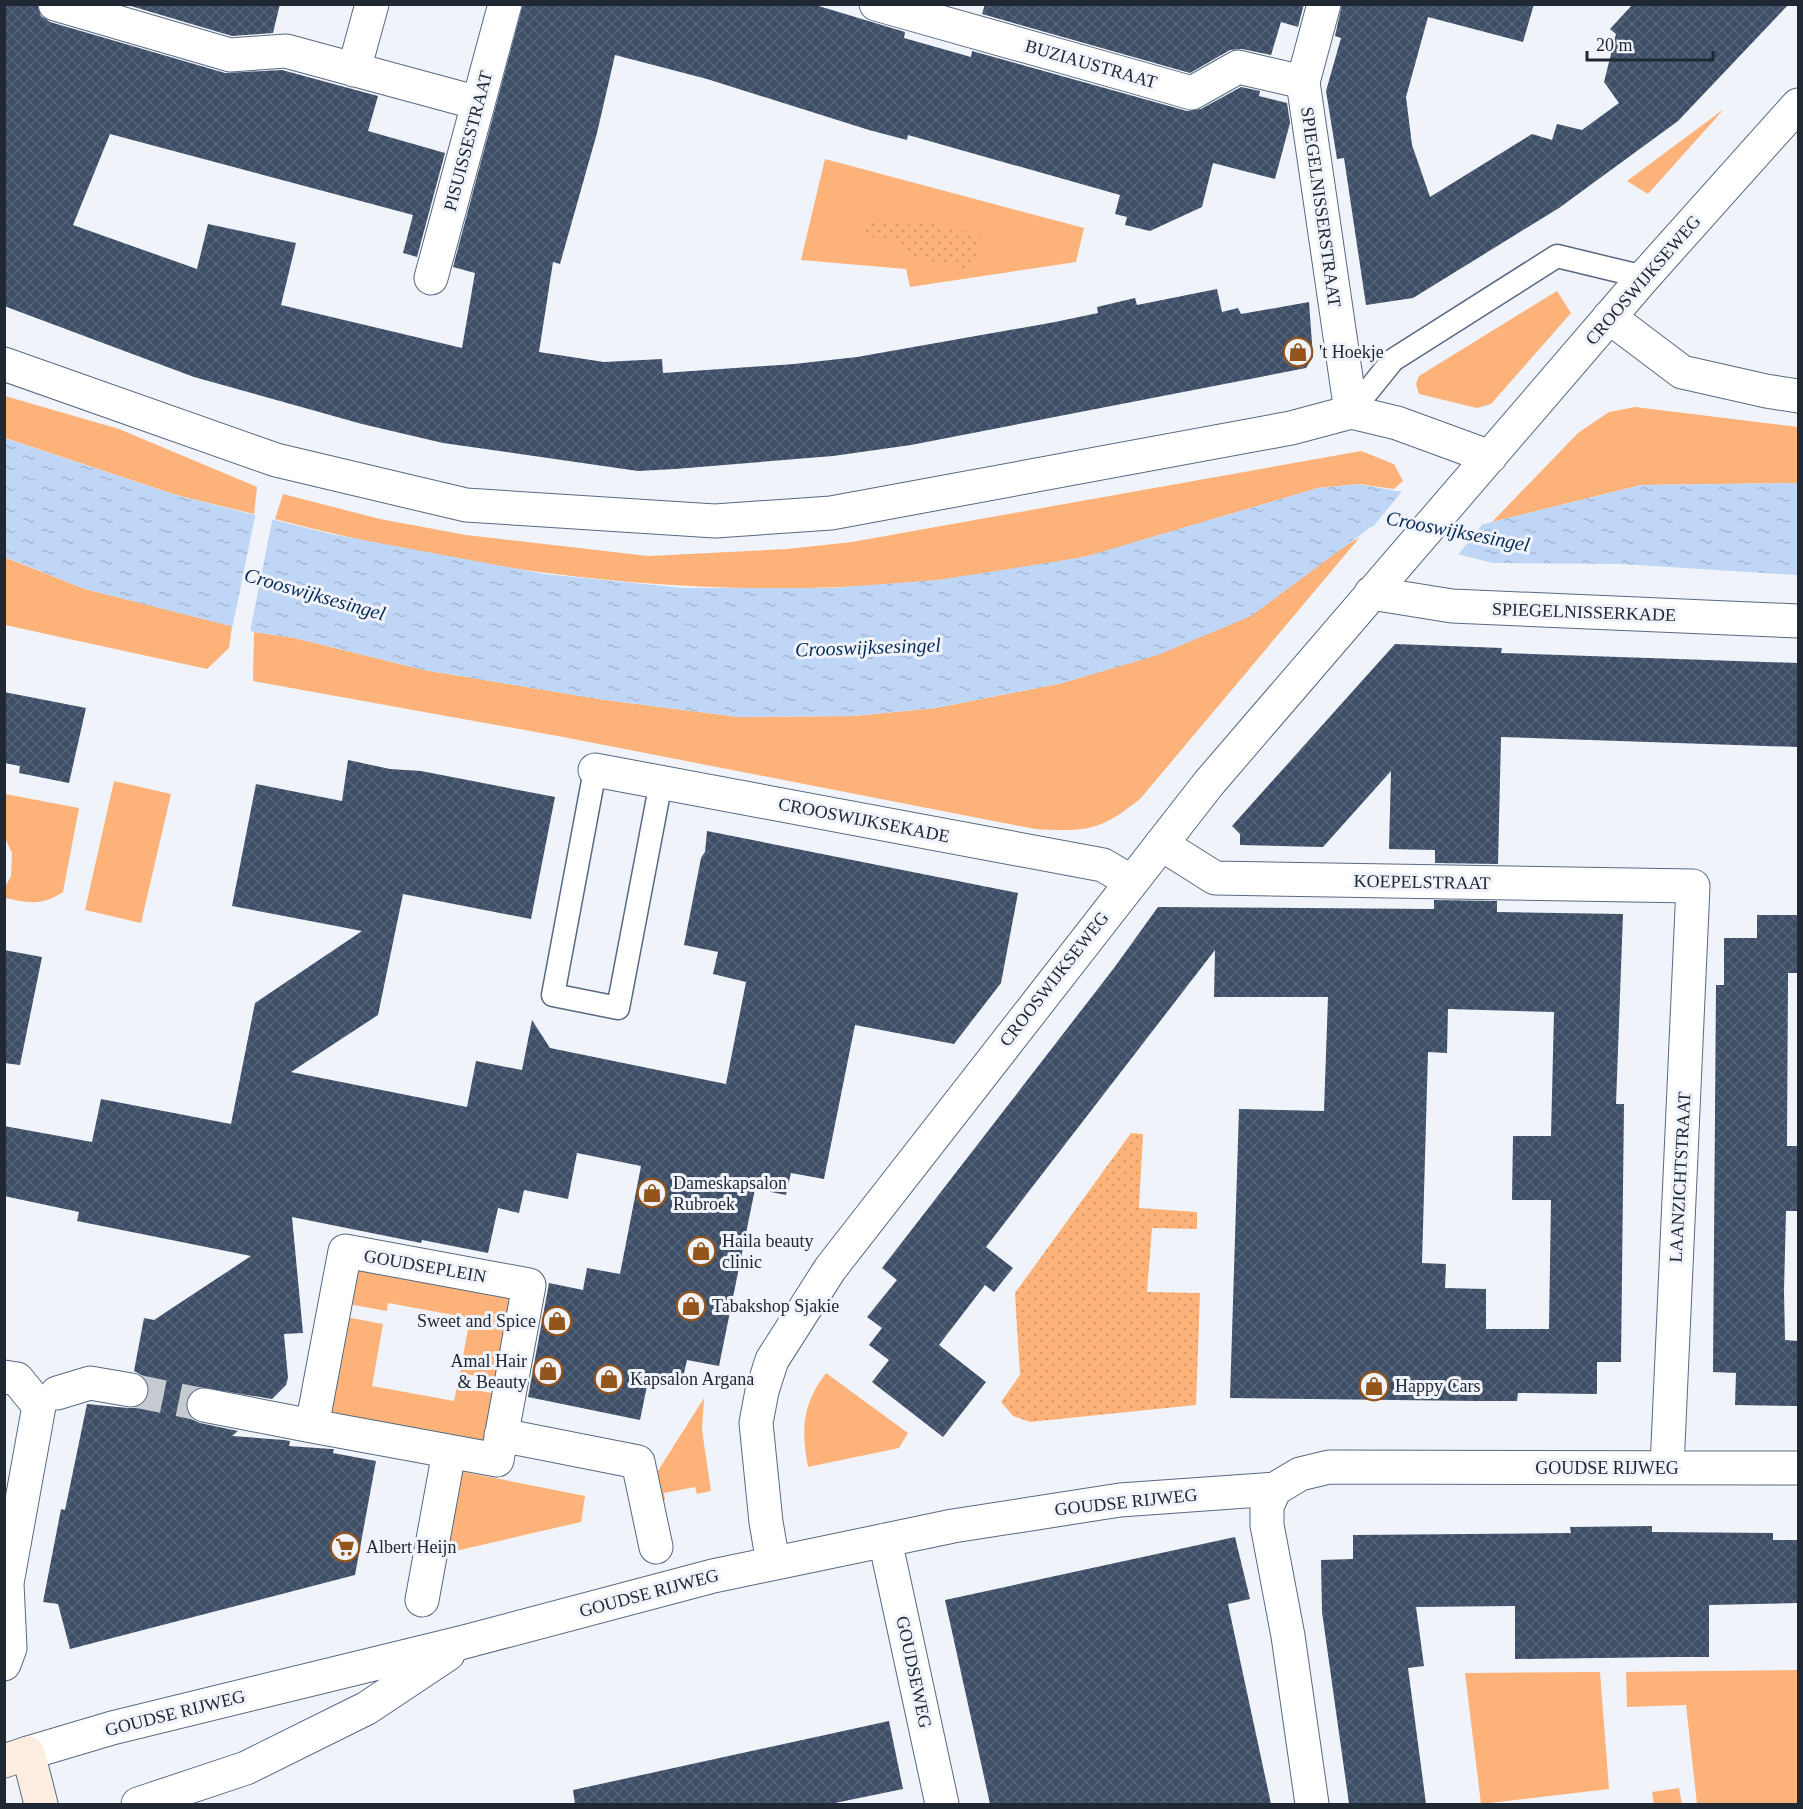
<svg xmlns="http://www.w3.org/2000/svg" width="1803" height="1809" font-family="'Times New Roman',serif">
	<defs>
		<pattern id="park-dots" width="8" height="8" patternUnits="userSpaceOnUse" patternTransform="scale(1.5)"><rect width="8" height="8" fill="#fcb279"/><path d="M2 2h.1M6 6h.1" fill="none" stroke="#d89969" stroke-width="1.8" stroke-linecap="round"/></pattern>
		<pattern id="water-ripples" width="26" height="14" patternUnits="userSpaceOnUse" patternTransform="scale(1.5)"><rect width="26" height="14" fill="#bfd6f6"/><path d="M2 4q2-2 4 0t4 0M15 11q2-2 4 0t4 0" fill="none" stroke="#a4b8d3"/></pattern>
		<pattern id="building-cross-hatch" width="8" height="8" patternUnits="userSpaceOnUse" patternTransform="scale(1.5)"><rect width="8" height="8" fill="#3d4e66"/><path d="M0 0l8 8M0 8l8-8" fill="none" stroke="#566478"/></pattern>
	</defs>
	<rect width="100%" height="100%" fill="#f0f4fa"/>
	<path fill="#fcb279" d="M 1724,109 L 1648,194 L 1627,181 Z
		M 825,159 L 1084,228 L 1076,262 L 910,287 L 906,269 L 801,260 Z
		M 1557,291 L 1571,313 L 1491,404 L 1477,408 L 1419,394 L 1416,384 L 1419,376 Z
		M 5,396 L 119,429 L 257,487 L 254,514 L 176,495 L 5,438 Z
		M 1635,407 L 1798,427 L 1798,483 L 1641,485 L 1492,522 L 1578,433 L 1609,412 Z
		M 1361,451 L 1394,464 L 1403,481 L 1394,489 L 1358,484 L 1318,488 C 1265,504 1212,519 1160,535 C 1134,542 1109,552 1083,557 C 813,614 539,588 275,519 L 283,494 L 380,519 L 466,535 L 648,556 L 787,549 L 852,542 Z
		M 1360,537 L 1141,798 C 1101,831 1086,832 1035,829 L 563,737 L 253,681 L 254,632 L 295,638 L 424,670 L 605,700 L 739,717 L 853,716 L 936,708 L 1063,683 L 1330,555 Z
		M 4,557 L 85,589 L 232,626 L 229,648 L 207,669 L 5,625 Z
		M 114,781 L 171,794 L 141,923 L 85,910 Z
		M 5,794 L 79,808 L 63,892 C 42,906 28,903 5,898 L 5,887 L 11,876 L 12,853 L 5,838 Z
		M 356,1259 L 515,1290 L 497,1380 L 460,1373 L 470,1318 L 388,1303 L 387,1311 L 348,1304 Z
		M 346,1317 L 383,1324 L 372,1386 L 454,1401 L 457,1387 L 492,1393 L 483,1445 L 327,1416 Z
		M 826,1373 L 908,1433 L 899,1448 L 808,1467 C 801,1428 802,1405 826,1373 Z
		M 704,1398 L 702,1430 L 711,1491 L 697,1494 L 695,1487 L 664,1493 L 665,1500 L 654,1503 L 649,1485 Z
		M 454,1470 L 585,1496 L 581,1522 L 438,1555 Z
		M 1798,1670 L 1798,1804 L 1697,1804 L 1686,1705 L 1627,1707 L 1626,1672 Z
		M 1600,1672 L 1609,1789 L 1481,1804 L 1465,1673 Z
		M 1679,1788 L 1682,1804 L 1654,1804 L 1652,1792 Z"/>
	<path fill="url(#park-dots)" d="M 869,217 L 905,226 L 922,220 L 981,236 L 971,272 L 912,256 L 902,244 L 864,235 Z
		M 1131,1133 L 1143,1134 L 1139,1208 L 1197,1212 L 1197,1229 L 1152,1228 L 1147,1292 L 1200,1293 L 1196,1405 L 1030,1422 L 1013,1416 L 1001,1402 L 1020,1375 L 1015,1293 Z"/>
	<path fill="url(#water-ripples)" d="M 4,438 L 176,495 L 326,533 L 545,574 L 683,588 L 831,588 L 938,580 L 1084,557 L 1318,488 L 1358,484 L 1403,492 L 1397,501 L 1484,524 L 1641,485 L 1798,483 L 1798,575 L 1620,564 L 1493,563 L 1457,554 L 1458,552 L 1371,527 L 1251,616 L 1158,655 L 1063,683 L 936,708 L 853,716 L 739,717 L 605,700 L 424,670 L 295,638 L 254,632 L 85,589 L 5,557 Z"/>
	<path fill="#f0f4fa" d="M 1404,489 L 1406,493 L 1401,499 L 1485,521 L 1456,557 L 1454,554 L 1372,530 L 1363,539 Z
		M 256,512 L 273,516 L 250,632 L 232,629 Z"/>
	<path fill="url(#building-cross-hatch)" fill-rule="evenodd" d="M 4,4 L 37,4 L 41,16 L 50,22 L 225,73 L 282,70 L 378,96 L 368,131 L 445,153 L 417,257 L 403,253 L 413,215 L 110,134 L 73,225 L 197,269 L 208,224 L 296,243 L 281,305 L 462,348 L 475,273 L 453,267 L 523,4 L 812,4 L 905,32 L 904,38 L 971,57 L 972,51 L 1187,111 L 1201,109 L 1241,87 L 1260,91 L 1259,96 L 1287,103 L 1290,123 L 1275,179 L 1213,163 L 1202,207 L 1150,231 L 1125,225 L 1127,217 L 1115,214 L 1120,195 L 908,135 L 907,140 L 869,130 L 707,79 L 615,55 L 597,133 L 560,264 L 553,262 L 539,352 L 604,362 L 662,359 L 663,373 L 794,364 L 857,357 L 1055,322 L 1098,313 L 1097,307 L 1135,298 L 1137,305 L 1217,289 L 1222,312 L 1238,308 L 1241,314 L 1309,302 L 1313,357 L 1306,368 L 911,445 L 833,456 L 675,469 L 638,471 L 443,443 L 362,424 L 194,377 L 4,306 Z
		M 124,4 L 280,4 L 273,33 L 232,36 Z
		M 985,4 L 1304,4 L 1298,27 L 1281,22 L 1271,55 L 1242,49 L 1230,50 L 1190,73 L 982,14 Z
		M 1342,4 L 1534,4 L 1523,42 L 1428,17 L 1406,97 L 1412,145 L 1430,197 L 1532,134 L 1552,140 L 1557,124 L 1582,130 L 1619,103 L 1604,82 L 1616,34 L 1610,29 L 1633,4 L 1789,4 L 1678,121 L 1559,208 L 1413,298 L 1366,305 L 1344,158 L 1337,159 L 1326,91 L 1341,38 L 1335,36 Z
		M 1395,644 L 1502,648 L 1501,653 L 1798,663 L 1798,747 L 1501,737 L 1498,864 L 1435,863 L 1435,850 L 1389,849 L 1391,771 L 1323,847 L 1240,845 L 1240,834 L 1232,826 Z
		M 4,692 L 86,708 L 69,783 L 19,773 L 20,766 L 4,763 Z
		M 348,760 L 390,769 L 421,771 L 555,797 L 531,919 L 403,894 L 378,1015 L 291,1072 L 467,1107 L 476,1061 L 522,1070 L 532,1020 L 550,1048 L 726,1084 L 746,982 L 713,974 L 718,952 L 684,945 L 701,858 L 705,852 L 707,831 L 1018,893 L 1001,983 L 954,1044 L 855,1025 L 824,1179 L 791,1173 L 786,1195 L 755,1189 L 719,1366 L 687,1360 L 682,1382 L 649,1376 L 640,1420 L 528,1397 L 549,1283 L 583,1290 L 587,1268 L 620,1274 L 641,1166 L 577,1153 L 568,1199 L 524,1190 L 519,1213 L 498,1208 L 488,1253 L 422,1240 L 421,1243 L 292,1217 L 303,1333 L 284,1334 L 288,1378 L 286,1385 L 272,1399 L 198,1387 L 190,1393 L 186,1401 L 186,1411 L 191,1419 L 200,1423 L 238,1431 L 232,1436 L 284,1440 L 290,1441 L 289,1446 L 331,1449 L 334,1449 L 333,1453 L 376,1461 L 355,1575 L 70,1649 L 58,1604 L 43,1602 L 61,1509 L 65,1510 L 87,1404 L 128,1408 L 137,1408 L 145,1402 L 149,1394 L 149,1384 L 143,1376 L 134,1371 L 144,1318 L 154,1320 L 251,1256 L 77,1221 L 79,1212 L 4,1196 L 4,1126 L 92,1142 L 101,1099 L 231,1124 L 255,1003 L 362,931 L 232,906 L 256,784 L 342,801 Z
		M 1434,900 L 1497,901 L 1497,912 L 1623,914 L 1616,1104 L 1624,1104 L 1621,1362 L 1597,1362 L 1597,1394 L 1518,1393 L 1517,1401 L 1477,1401 L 1230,1398 L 1239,1109 L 1324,1111 L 1328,997 L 1214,997 L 1215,950 L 986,1247 L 1013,1268 L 994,1292 L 985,1285 L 939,1345 L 986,1382 L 943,1437 L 872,1382 L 889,1360 L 869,1345 L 882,1328 L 867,1317 L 897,1280 L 882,1268 L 1114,968 L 1158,907 L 1434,909 ZM 1448,1009 L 1554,1012 L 1551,1136 L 1513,1136 L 1512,1200 L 1551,1200 L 1549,1329 L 1486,1329 L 1486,1289 L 1445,1288 L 1446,1264 L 1422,1263 L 1428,1052 L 1447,1053 Z
		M 1757,915 L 1798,915 L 1798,973 L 1788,973 L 1787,1146 L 1798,1146 L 1798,1211 L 1786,1211 L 1784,1291 L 1785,1340 L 1798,1341 L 1798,1406 L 1735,1405 L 1736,1373 L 1713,1372 L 1716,985 L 1724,985 L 1724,938 L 1757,938 Z
		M 4,950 L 42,957 L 20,1065 L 4,1063 Z
		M 1652,1526 L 1652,1532 L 1773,1533 L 1773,1540 L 1798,1540 L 1798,1603 L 1709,1605 L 1709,1657 L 1677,1657 L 1515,1659 L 1515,1606 L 1416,1607 L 1424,1666 L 1408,1668 L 1426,1804 L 1349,1804 L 1322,1612 L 1321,1560 L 1353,1559 L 1353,1535 L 1571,1533 L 1570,1527 Z
		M 1235,1537 L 1250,1599 L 1228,1604 L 1271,1804 L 990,1804 L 945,1600 Z
		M 889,1721 L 903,1789 L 830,1804 L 575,1804 L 573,1790 Z"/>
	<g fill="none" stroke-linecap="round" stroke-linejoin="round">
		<path stroke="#c6cbd2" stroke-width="33" stroke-dasharray="33 16" stroke-linecap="butt" d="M 131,1390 L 204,1405"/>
		<g stroke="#576982" stroke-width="25">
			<path id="lane" d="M 1351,412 L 1393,360 L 1557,256 L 1644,277
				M 595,770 L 553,995 L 618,1008 L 661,782"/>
		</g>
		<g stroke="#576982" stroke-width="35">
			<path id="street" d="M 55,4 L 230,55 L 286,51 L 478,103
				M 876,4 L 1192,93 L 1238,67 L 1303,82
				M 1324,4 L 1303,82 L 1351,412
				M 354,70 L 372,4
				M 431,278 L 505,4
				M 1609,317 L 1682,372 L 1766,391 L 1798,396
				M 4,364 L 276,460 L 466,505 L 715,521 L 831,513 L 1291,428 L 1351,412 L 1397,423 L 1490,457
				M 1371,593 L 1452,606 L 1798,621
				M 595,770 L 1103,865 L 1130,881
				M 1161,844 L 1215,878 L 1693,886 L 1667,1468
				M 345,1251 L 529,1285 L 497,1460 L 312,1426 Z
				M 4,1377 L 17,1379 L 39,1406 L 7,1583 L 10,1648 L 4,1664
				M 57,1393 L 90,1383 L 131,1390
				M 204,1405 L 312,1426
				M 501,1435 L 638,1462 L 656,1547
				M 1275,1489 L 1267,1506 L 1267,1525 L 1288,1636 L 1312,1804
				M 885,1540 L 942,1804
				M 773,1563 L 766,1522 L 756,1423 L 762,1391 L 772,1360 L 830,1269 L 1209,783 L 1644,277 L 1798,105
				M 422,1600 L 449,1452
				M 28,1753 L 112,1728 L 464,1642 L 713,1576 L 953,1526 L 1120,1500 L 1275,1489 L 1300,1474 L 1329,1467 L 1798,1468
				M 138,1804 L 246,1768 L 367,1708 L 448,1654"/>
		</g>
		<g stroke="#576982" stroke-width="35">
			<path id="secondary" d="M 4,1761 L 28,1753 L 41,1804"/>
		</g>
		<use href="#lane" stroke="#fff" stroke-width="22"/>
		<use href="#street" stroke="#fff" stroke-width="33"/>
		<use href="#secondary" stroke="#fdede1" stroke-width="33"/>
	</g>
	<defs>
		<g id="shop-ring" transform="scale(1.5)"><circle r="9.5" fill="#f0f4fa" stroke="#94551c" stroke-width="1.5"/><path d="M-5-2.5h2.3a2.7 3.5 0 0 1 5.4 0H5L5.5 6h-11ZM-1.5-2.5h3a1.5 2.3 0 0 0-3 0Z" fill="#94551c"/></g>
		<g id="supermarket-ring" transform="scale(1.5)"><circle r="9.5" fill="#f0f4fa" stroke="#94551c" stroke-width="1.5"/><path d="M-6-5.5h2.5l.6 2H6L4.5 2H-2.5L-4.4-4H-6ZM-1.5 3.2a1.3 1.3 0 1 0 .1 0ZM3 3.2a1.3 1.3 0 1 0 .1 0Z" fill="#94551c"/></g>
	</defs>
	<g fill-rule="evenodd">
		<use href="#shop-ring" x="1298" y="352"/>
		<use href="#shop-ring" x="652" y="1193"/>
		<use href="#shop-ring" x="701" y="1251"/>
		<use href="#shop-ring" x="691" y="1306"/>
		<use href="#shop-ring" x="557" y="1321"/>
		<use href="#shop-ring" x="548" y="1371"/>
		<use href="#shop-ring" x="609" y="1379"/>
		<use href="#shop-ring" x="1374" y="1386"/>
		<use href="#supermarket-ring" x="345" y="1547"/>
	</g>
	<g text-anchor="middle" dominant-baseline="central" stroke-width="6" stroke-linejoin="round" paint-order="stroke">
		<g font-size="18" fill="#202833" stroke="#f0f4fa">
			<text transform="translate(1091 64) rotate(16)">BUZIAUSTRAAT</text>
			<text transform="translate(468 141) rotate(-75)">PISUISSESTRAAT</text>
			<text transform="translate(1321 207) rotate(82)">SPIEGELNISSERSTRAAT</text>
			<text transform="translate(1643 280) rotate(-49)">CROOSWIJKSEWEG</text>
			<text transform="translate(1584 612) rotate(2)">SPIEGELNISSERKADE</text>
			<text transform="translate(864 820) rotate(11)">CROOSWIJKSEKADE</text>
			<text transform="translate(1422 882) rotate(1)">KOEPELSTRAAT</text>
			<text transform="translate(1054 979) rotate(-52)">CROOSWIJKSEWEG</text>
			<text transform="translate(1680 1177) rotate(-87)">LAANZICHTSTRAAT</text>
			<text transform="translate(425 1266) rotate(10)">GOUDSEPLEIN</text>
			<text x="1607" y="1468">GOUDSE RIJWEG</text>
			<text transform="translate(1126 1502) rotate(-6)">GOUDSE RIJWEG</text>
			<text transform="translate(649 1593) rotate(-15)">GOUDSE RIJWEG</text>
			<text transform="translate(914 1672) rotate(78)">GOUDSEWEG</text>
			<text transform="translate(175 1713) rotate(-14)">GOUDSE RIJWEG</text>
		</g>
		<g font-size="18" fill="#202833" stroke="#f0f4fa" text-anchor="start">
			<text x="1319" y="352">'t Hoekje</text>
			<text x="673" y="1183">Dameskapsalon<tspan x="673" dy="21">Rubroek</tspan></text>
			<text x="722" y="1241">Haila beauty<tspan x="722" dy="21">clinic</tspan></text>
			<text x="712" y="1306">Tabakshop Sjakie</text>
			<text x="536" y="1321" text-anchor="end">Sweet and Spice</text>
			<text x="527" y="1361" text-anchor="end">Amal Hair<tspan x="527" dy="21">&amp; Beauty</tspan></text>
			<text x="630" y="1379">Kapsalon Argana</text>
			<text x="1395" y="1386">Happy Cars</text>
			<text x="366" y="1547">Albert Heijn</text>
		</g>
		<g font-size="20" font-style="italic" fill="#042958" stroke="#f0f4fa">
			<text transform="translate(1458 531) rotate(11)">Crooswijksesingel</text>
			<text transform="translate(315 594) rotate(16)">Crooswijksesingel</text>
			<text transform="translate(868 647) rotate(-2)">Crooswijksesingel</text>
		</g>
	</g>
	<rect width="1803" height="1809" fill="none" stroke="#202833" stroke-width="12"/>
	<path d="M1587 51v9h126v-9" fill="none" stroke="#202833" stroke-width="3"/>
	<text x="1596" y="51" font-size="18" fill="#202833" stroke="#f0f4fa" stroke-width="4.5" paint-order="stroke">20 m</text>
</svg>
